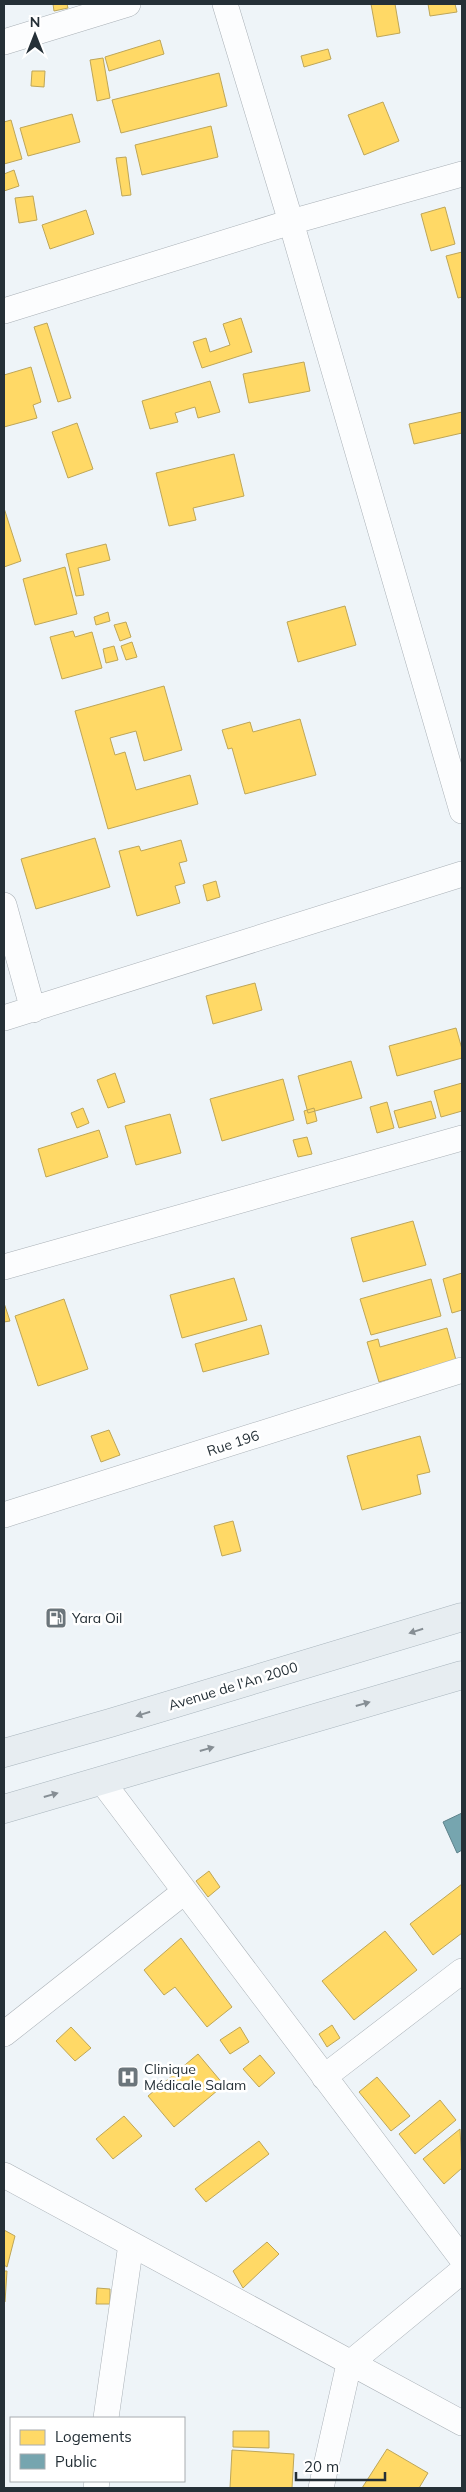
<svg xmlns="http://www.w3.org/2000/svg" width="466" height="2492" font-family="Mulish,sans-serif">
	<rect width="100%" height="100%" fill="#eef4f8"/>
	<path fill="#ffd966" stroke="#bea658" d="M 53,4 L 67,4 L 68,8 L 54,11 Z
		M 371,4 L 395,4 L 400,33 L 377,37 Z
		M 428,4 L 455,4 L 457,12 L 430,16 Z
		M 160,40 L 164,54 L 109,71 L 105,57 Z
		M 328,49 L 331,59 L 304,67 L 301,56 Z
		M 103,58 L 110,98 L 97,101 L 90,60 Z
		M 32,71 L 45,71 L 44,87 L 31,86 Z
		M 219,73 L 227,106 L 121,133 L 112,100 Z
		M 383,102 L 399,141 L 364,155 L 348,115 Z
		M 72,114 L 80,142 L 28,156 L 20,128 Z
		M 11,120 L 22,159 L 4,164 L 4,122 Z
		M 211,126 L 218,157 L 142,175 L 135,145 Z
		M 126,157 L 131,195 L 122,196 L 116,158 Z
		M 14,170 L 19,186 L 4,191 L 4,174 Z
		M 33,196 L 37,220 L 19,223 L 15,198 Z
		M 445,207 L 455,244 L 431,251 L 421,214 Z
		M 86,210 L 94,234 L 50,249 L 42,225 Z
		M 462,252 L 462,297 L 458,298 L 446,256 Z
		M 241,318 L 252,352 L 202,368 L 193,342 L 206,338 L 210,352 L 230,345 L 223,324 Z
		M 47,323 L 71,398 L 58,402 L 34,327 Z
		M 304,362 L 310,391 L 249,403 L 243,374 Z
		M 31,367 L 41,402 L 33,405 L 37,418 L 4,427 L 4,375 Z
		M 210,381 L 220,412 L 198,418 L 195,407 L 175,413 L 178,422 L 150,429 L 142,401 Z
		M 462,412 L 462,433 L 414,444 L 409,424 Z
		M 77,423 L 93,469 L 68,478 L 52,432 Z
		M 234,454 L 244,496 L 193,508 L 196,520 L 169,526 L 156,473 Z
		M 4,508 L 21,561 L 4,567 Z
		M 106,544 L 110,560 L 78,568 L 84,595 L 76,596 L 66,554 Z
		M 65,567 L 77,614 L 35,625 L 23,579 Z
		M 345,606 L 356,645 L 298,662 L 287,622 Z
		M 108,612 L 110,621 L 96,625 L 94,617 Z
		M 126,622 L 131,637 L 120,641 L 114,625 Z
		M 73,631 L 75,637 L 92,632 L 102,668 L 62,679 L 50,637 Z
		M 132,642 L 137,657 L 126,660 L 121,646 Z
		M 114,646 L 118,660 L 106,663 L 103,649 Z
		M 164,686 L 182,750 L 144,761 L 136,731 L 110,738 L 115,755 L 125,752 L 136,790 L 190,775 L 198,804 L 108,829 L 75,711 Z
		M 300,719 L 316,775 L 245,794 L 232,748 L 228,749 L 222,730 L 250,722 L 253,732 Z
		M 95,838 L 110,887 L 36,909 L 21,859 Z
		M 181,840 L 187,861 L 179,863 L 185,883 L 175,886 L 180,903 L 137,916 L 119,851 L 139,846 L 141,851 Z
		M 216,881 L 220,897 L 207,901 L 203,885 Z
		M 255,983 L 262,1010 L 213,1024 L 206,996 Z
		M 456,1028 L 462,1049 L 462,1058 L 397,1076 L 389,1046 Z
		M 351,1061 L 362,1098 L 308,1113 L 298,1076 Z
		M 115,1073 L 125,1102 L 108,1108 L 97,1080 Z
		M 283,1079 L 294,1120 L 222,1141 L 210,1099 Z
		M 462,1083 L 462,1111 L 441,1117 L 434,1091 Z
		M 431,1101 L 436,1118 L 399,1128 L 394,1111 Z
		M 387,1102 L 394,1128 L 377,1133 L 370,1107 Z
		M 83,1108 L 89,1123 L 77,1128 L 71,1113 Z
		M 314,1108 L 317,1121 L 307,1124 L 304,1111 Z
		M 170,1114 L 181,1153 L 136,1165 L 125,1126 Z
		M 99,1130 L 108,1157 L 46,1177 L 38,1149 Z
		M 307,1137 L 312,1154 L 298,1157 L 293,1140 Z
		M 413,1221 L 426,1265 L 363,1282 L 351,1238 Z
		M 462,1273 L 462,1310 L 452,1313 L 443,1279 Z
		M 234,1278 L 247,1320 L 182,1338 L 170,1295 Z
		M 431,1279 L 441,1316 L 371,1335 L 360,1299 Z
		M 64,1299 L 88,1369 L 38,1386 L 15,1316 Z
		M 4,1303 L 10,1321 L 4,1322 Z
		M 261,1325 L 269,1354 L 203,1372 L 195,1344 Z
		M 447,1328 L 456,1360 L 379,1382 L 367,1342 L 378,1339 L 380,1347 Z
		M 109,1430 L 120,1455 L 101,1462 L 91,1436 Z
		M 420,1436 L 430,1472 L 417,1475 L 421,1494 L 362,1510 L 347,1456 Z
		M 233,1521 L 241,1551 L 222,1556 L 214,1526 Z
		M 209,1871 L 220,1887 L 208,1897 L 196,1881 Z
		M 462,1884 L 462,1933 L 433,1955 L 410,1924 Z
		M 385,1931 L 417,1970 L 354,2020 L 322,1981 Z
		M 181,1938 L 232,2007 L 207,2027 L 175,1987 L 164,1995 L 144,1970 Z
		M 332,2025 L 340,2038 L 327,2047 L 319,2034 Z
		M 71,2027 L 91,2048 L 75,2061 L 56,2041 Z
		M 240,2027 L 249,2042 L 230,2054 L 220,2040 Z
		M 198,2054 L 224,2085 L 174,2127 L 148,2096 Z
		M 260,2055 L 275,2073 L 259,2087 L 243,2069 Z
		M 377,2077 L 410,2116 L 391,2131 L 359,2092 Z
		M 440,2100 L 456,2120 L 415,2154 L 399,2134 Z
		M 124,2116 L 142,2136 L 113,2159 L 96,2139 Z
		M 460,2129 L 462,2168 L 444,2184 L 423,2159 Z
		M 259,2141 L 269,2154 L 206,2202 L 195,2189 Z
		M 4,2230 L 15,2236 L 7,2267 L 4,2265 Z
		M 267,2242 L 279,2254 L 243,2288 L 233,2271 Z
		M 4,2271 L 7,2271 L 5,2302 L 4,2301 Z
		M 97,2288 L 110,2289 L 110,2304 L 96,2304 Z
		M 233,2431 L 269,2431 L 269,2448 L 233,2447 Z
		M 387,2449 L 428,2473 L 419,2488 L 362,2488 Z
		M 232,2450 L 294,2454 L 292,2488 L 230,2488 Z"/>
	<path fill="#76a5af" stroke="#5e828b" d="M 462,1813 L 462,1850 L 457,1853 L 443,1822 Z"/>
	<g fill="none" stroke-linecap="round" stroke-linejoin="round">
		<g stroke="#aab1b7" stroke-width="26">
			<path id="street" d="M 225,4 L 291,222 L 462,811
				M 4,42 L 128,4
				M 4,311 L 291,222 L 462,174
				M 4,905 L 33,1010
				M 4,1018 L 462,874
				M 4,1267 L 462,1138
				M 4,1515 L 462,1370
				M 101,1780 L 462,2259
				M 4,2034 L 184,1892
				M 324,2077 L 462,1971
				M 4,2175 L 462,2423
				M 106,2418 L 131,2244
				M 96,2488 L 97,2481
				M 321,2488 L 349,2364 L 462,2271"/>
		</g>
		<g stroke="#a9b5bd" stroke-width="29">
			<path id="primary" d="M 4,1753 L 110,1723 L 462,1617
				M 4,1809 L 462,1675"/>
		</g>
		<use href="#street" stroke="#fcfdfe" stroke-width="25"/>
		<use href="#primary" stroke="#e7edf1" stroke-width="28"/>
	</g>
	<defs><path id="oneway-solid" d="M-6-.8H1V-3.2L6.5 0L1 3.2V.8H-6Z" transform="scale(1.25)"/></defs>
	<g fill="#868e94">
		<use href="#oneway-solid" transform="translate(416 1631) rotate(163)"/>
		<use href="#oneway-solid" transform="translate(363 1704) rotate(-16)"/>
		<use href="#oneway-solid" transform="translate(143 1714) rotate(163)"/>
		<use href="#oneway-solid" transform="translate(207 1749) rotate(-16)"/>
		<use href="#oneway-solid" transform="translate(51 1795) rotate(-16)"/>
	</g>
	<defs>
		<g id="fuel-square" transform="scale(1.125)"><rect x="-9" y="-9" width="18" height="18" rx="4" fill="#6b757b" stroke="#fff"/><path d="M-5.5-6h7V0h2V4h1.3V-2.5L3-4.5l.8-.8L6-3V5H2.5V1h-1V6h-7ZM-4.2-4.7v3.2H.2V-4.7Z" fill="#fff"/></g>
		<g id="hospital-square" transform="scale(1.125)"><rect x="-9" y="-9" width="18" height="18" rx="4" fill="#6b757b" stroke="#fff"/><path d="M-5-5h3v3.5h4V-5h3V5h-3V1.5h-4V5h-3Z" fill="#fff"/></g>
	</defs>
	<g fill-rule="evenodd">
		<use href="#fuel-square" x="56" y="1618"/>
		<use href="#hospital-square" x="128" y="2077"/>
	</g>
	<g text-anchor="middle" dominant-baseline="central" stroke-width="5" stroke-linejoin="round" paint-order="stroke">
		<g font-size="14" fill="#253037" stroke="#fff">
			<text transform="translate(233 1443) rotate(-18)">Rue 196</text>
			<text transform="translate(233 1686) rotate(-17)">Avenue de l'An 2000</text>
		</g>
		<g font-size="14" fill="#253037" stroke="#fff" text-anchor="start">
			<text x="72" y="1618">Yara Oil</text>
			<text x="144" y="2069">Clinique<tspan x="144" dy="16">Médicale Salam</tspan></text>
		</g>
	</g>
	<rect width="466" height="2492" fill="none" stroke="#253037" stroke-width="10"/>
	<rect x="10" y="2417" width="175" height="65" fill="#ffffff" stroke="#a8acaf"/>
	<rect x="20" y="2430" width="25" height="15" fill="#ffd966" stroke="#a8acaf"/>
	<text x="55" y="2442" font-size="15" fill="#253037">Logements</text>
	<rect x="20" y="2454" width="25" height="15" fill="#76a5af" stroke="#a8acaf"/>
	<text x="55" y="2467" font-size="15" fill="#253037">Public</text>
	<g transform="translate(35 35)" stroke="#ffffff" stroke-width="4" paint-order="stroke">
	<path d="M0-4L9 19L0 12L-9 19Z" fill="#253037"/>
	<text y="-8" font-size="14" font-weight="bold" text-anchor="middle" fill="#253037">N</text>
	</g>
	<path d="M296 2472v8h89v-8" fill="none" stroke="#253037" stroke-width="2.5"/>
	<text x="304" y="2472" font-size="15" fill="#253037" stroke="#ffffff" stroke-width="4" paint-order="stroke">20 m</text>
</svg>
